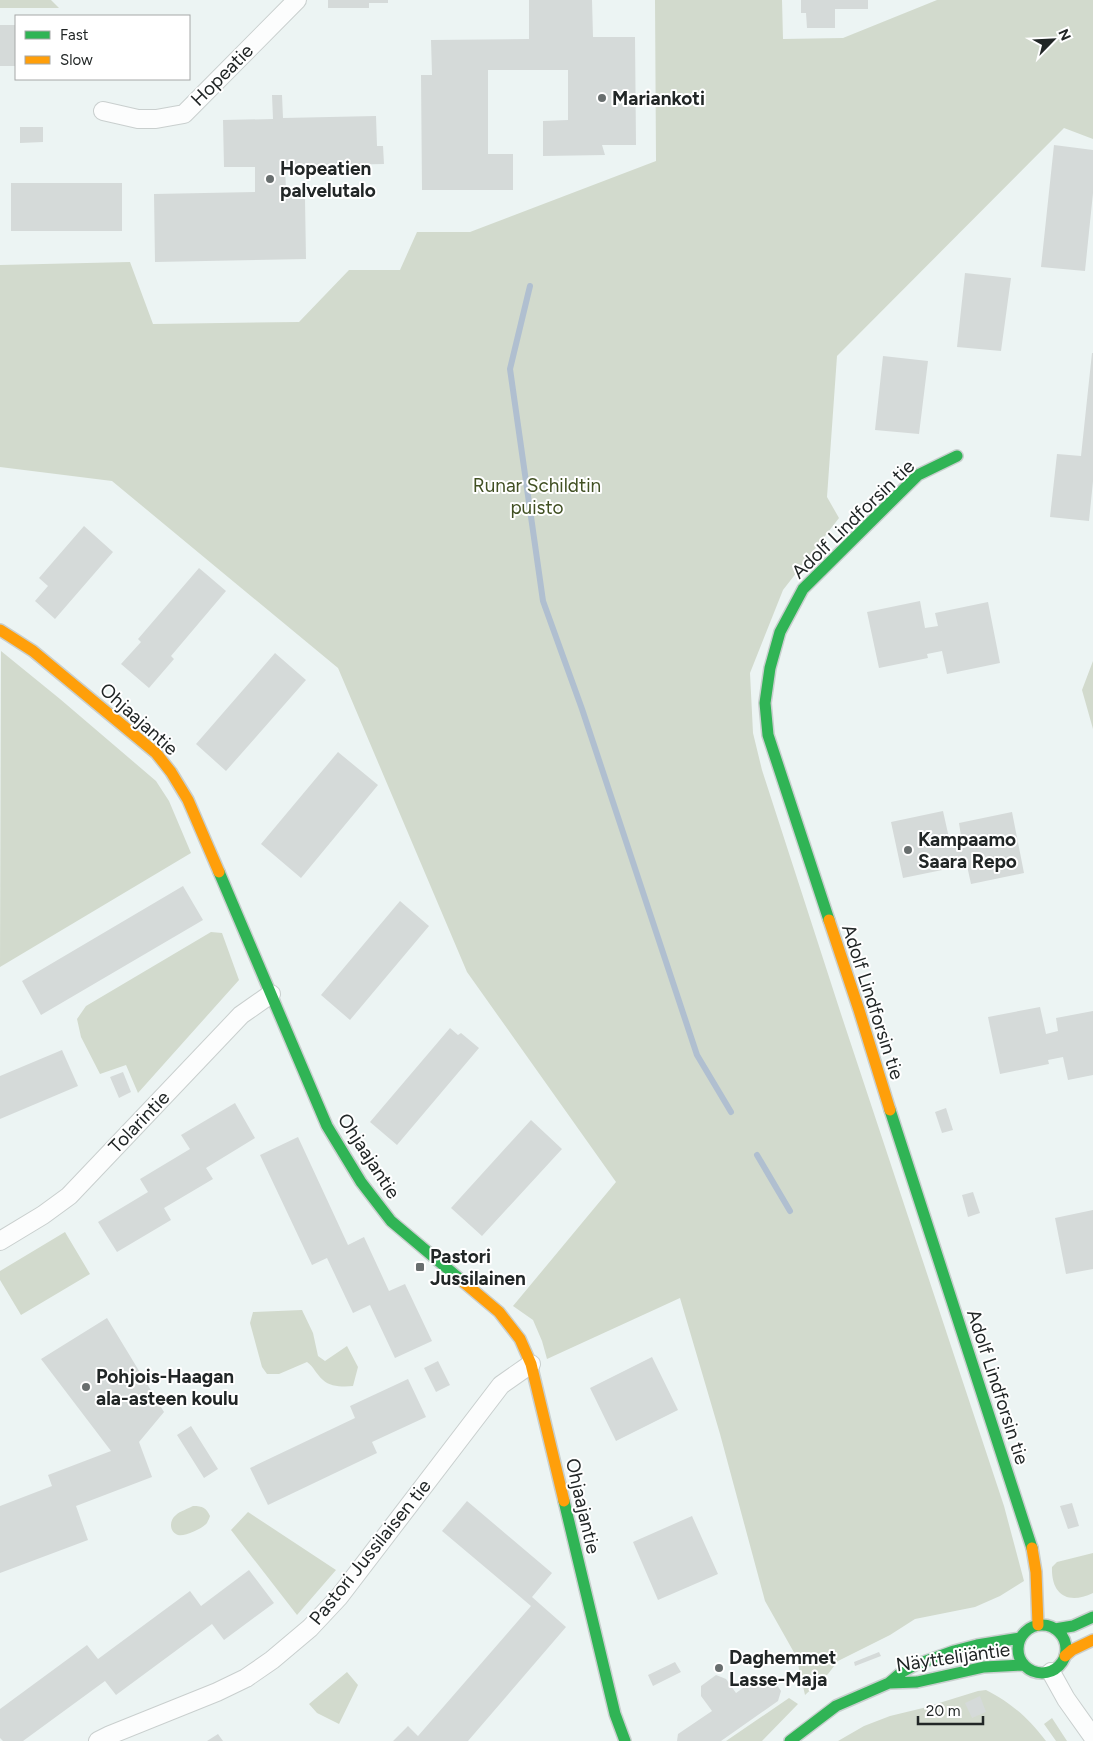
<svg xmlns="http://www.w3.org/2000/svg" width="1093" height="1741" font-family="Figtree,sans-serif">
	<rect width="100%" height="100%" fill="#ecf4f3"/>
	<path fill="#d2dacd" d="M 0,0 L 51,0 L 59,8 L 0,8 Z
		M 655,0 L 782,0 L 783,39 L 843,38 L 937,0 L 1093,0 L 1093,139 L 1064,128 L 837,356 L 827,497 L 839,518 L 783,590 L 750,673 L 753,733 L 762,770 L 841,1014 L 1004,1506 L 1024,1581 L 1000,1596 L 975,1607 L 915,1619 L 890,1635 L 838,1661 L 828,1674 L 805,1695 L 796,1656 L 765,1601 L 720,1434 L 680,1298 L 547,1359 L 542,1341 L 533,1320 L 513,1306 L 616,1182 L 467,972 L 338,668 L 112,481 L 0,467 L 0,265 L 130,262 L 153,324 L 299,322 L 349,270 L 400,270 L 417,232 L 470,232 L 656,161 Z
		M 1,651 L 60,699 L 156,781 L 169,801 L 191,853 L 0,967 Z
		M 1093,661 L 1093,729 L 1082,690 Z
		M 211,932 L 222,933 L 239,980 L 138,1093 L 126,1065 L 100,1074 L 81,1037 L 77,1019 L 86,1006 Z
		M 65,1232 L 90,1274 L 21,1315 L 0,1280 L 0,1271 Z
		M 302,1310 L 313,1333 L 318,1356 L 325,1361 L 347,1346 L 358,1367 L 353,1386 C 344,1387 330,1387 323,1380 C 316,1374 314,1367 307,1362 L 279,1374 L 267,1374 L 262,1367 L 250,1323 L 253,1312 Z
		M 193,1506 C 203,1506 206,1508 210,1516 C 210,1517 207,1523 207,1523 C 202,1529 184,1537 178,1535 C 169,1532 169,1520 176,1515 C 180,1511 188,1509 193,1506 Z
		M 248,1512 L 336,1570 L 297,1615 L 231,1530 Z
		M 1093,1553 L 1093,1593 C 1068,1605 1051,1595 1052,1567 L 1057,1562 Z
		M 347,1672 L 358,1685 L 339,1724 L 317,1713 L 309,1704 Z
		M 986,1690 C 1013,1704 1028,1718 1046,1741 L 838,1741 L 864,1726 L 890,1716 L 923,1708 L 978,1691 Z
		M 789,1698 L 798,1704 L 762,1741 L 726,1741 Z
		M 1052,1718 L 1067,1741 L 1056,1741 L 1044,1724 Z"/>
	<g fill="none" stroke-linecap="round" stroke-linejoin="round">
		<path stroke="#b0bfd0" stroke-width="6" d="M 530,286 L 510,369 L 543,601 L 582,709 L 697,1055 L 731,1112
			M 757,1155 L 790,1211"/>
	</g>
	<path fill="#d5dad9" d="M 328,0 L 388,0 L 388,3 L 369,3 L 369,8 L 328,8 Z
		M 529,0 L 592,0 L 593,37 L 635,37 L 636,145 L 602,145 L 605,155 L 543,156 L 543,121 L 568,120 L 568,70 L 488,70 L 488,154 L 513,154 L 513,190 L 422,190 L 421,75 L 432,75 L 431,40 L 529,39 Z
		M 801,0 L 868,0 L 868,9 L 835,9 L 835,28 L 807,28 L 806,13 L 801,13 Z
		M 0,25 L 16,25 L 16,66 L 0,66 Z
		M 272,95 L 282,95 L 283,118 L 376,116 L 377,146 L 383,146 L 384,164 L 285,166 L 286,190 L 291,190 L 292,199 L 305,199 L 306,259 L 155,262 L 154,194 L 255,192 L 255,167 L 224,167 L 223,120 L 273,119 Z
		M 20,127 L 43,127 L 43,142 L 20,143 Z
		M 1054,145 L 1093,150 L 1093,193 L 1085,271 L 1041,267 Z
		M 11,183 L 122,183 L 122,231 L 11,231 Z
		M 965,273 L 1011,278 L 1001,351 L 957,347 Z
		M 1092,353 L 1093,353 L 1093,481 L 1089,521 L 1050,517 L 1057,454 L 1081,456 Z
		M 883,356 L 928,361 L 919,434 L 875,430 Z
		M 84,526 L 113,552 L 55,619 L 35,601 L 48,586 L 39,578 Z
		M 199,568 L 226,591 L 171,656 L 174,659 L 149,688 L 121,664 L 141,642 L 138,639 Z
		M 920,601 L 925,628 L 938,626 L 935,613 L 988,602 L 1000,663 L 947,674 L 942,651 L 927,654 L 928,658 L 879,668 L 867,612 Z
		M 275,653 L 306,680 L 226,771 L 196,744 Z
		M 338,752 L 378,785 L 301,878 L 261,844 Z
		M 943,811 L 949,838 L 961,836 L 959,823 L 1012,812 L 1024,873 L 971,884 L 966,861 L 951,864 L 952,868 L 903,878 L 891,822 Z
		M 183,886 L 203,920 L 41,1015 L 22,981 Z
		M 400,901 L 429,926 L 350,1020 L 321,995 Z
		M 1040,1007 L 1046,1034 L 1058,1031 L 1056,1018 L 1093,1011 L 1093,1075 L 1068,1080 L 1063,1057 L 1048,1060 L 1049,1064 L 1000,1074 L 988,1017 Z
		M 450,1028 L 458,1035 L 461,1033 L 479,1048 L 397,1145 L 370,1122 Z
		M 62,1050 L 78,1086 L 0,1119 L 0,1076 Z
		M 123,1072 L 131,1092 L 119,1098 L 110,1077 Z
		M 235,1103 L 255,1138 L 206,1168 L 213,1179 L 164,1208 L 171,1220 L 117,1252 L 98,1222 L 148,1192 L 140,1179 L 190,1149 L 181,1135 Z
		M 946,1108 L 953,1130 L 942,1133 L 935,1112 Z
		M 531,1120 L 562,1149 L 482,1236 L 451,1208 Z
		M 298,1137 L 348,1245 L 364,1237 L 389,1291 L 405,1284 L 432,1341 L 395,1358 L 370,1305 L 353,1313 L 327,1258 L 312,1265 L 260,1155 Z
		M 973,1192 L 980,1213 L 968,1217 L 962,1195 Z
		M 1093,1210 L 1093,1269 L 1066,1274 L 1055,1218 Z
		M 107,1318 L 164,1412 L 139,1442 L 152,1477 L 76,1506 L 88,1540 L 0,1573 L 0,1506 L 52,1486 L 48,1475 L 111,1451 L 41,1359 Z
		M 652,1357 L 678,1410 L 616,1441 L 590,1388 Z
		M 438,1361 L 450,1385 L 436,1392 L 424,1368 Z
		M 408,1379 L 426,1417 L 372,1442 L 377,1453 L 268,1505 L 250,1468 L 355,1418 L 350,1406 Z
		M 191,1426 L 218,1469 L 204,1478 L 177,1435 Z
		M 467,1501 L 552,1573 L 532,1597 L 566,1627 L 468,1741 L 393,1741 L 408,1726 L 418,1736 L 531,1606 L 442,1531 Z
		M 1072,1503 L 1079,1526 L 1068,1529 L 1060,1506 Z
		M 692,1516 L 718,1574 L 658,1600 L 633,1542 Z
		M 249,1570 L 274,1603 L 224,1640 L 212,1624 L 116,1695 L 105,1681 L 23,1741 L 3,1741 L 0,1738 L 0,1709 L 87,1645 L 98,1659 L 190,1591 L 201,1606 Z
		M 879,1652 L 881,1656 L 855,1666 L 854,1662 Z
		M 675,1662 L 681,1672 L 653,1686 L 648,1675 Z
		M 716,1675 L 726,1679 L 736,1693 L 760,1676 L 771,1676 L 781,1691 L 778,1701 L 721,1741 L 677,1741 L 678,1734 L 712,1711 L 701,1696 L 701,1686 Z
		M 980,1696 L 986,1712 L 972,1718 L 965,1703 Z
		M 218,1734 L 223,1741 L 207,1741 Z"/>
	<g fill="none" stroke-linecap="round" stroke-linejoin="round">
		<g stroke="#c9cfce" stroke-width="20">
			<path id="street" d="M 103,111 L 138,119 L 156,119 L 184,114 L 297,0
				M 0,1241 L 43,1215 L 69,1196 L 241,1015 L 271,994
				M 1051,1672 L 1066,1699 L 1093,1737
				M 98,1741 L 110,1735 L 217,1692 L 246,1678 L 272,1660 L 310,1628 L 339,1597 L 501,1385 L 531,1364"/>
		</g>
		<g stroke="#c9cfce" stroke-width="14">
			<path id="fast" d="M 219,872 L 327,1126 L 361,1182 L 391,1221 L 461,1280
				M 829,920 L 768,735 L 765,703 L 770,668 L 780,632 L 803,589 L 918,475 L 957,456
				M 890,1110 L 1032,1548
				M 564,1501 L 615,1714 L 625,1741
				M1018 1649a24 24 0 1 1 48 0a24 24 0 1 1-48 0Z
				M 1055,1629 L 1073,1626 L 1093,1617
				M 889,1683 L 917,1682 L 984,1667 L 1023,1665
				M 790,1741 L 836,1706 L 889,1683 L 902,1672 L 915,1665 L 954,1651 L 977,1645 L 1020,1638"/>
		</g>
		<g stroke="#c9cfce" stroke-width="14">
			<path id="slow" d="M 0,630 L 33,651 L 156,753 L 171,772 L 188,800 L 219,872
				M 829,920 L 859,1010 L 890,1110
				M 461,1280 L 499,1312 L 520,1339 L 531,1364 L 564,1501
				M 1032,1548 L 1036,1572 L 1038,1625
				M 1065,1656 L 1072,1650 L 1093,1640"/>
		</g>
		<use href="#street" stroke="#fcfdfd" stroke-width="18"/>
		<use href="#fast" stroke="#30b455" stroke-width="11"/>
		<use href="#slow" stroke="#ff9f0a" stroke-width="11"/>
	</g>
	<g fill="#686e6e" stroke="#fff" stroke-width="2">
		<circle cx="602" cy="98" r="5"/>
		<circle cx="270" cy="179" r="5"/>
		<circle cx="908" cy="850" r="5"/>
		<rect x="415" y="1262" width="10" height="10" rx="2.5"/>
		<circle cx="86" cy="1387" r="5"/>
		<circle cx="719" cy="1668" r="5"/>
	</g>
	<g text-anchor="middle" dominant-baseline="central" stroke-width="4" stroke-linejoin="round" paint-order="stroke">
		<g font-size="19" fill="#212626" stroke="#fff">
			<text transform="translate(222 75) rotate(-45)">Hopeatie</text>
			<text transform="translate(853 519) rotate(-44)">Adolf Lindforsin tie</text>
			<text transform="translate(139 719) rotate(42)">Ohjaajantie</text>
			<text transform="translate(873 1002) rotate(72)">Adolf Lindforsin tie</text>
			<text transform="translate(139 1122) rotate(-46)">Tolarintie</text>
			<text transform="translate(369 1156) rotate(57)">Ohjaajantie</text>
			<text transform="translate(998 1387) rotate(72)">Adolf Lindforsin tie</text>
			<text transform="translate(583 1506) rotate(77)">Ohjaajantie</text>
			<text transform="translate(370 1552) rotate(-51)">Pastori Jussilaisen tie</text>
			<text transform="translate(953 1657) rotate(-8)">Näyttelijäntie</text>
		</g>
		<g font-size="19" font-weight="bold" fill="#212626" stroke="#fff" text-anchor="start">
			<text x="612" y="98">Mariankoti</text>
			<text x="280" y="168">Hopeatien<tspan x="280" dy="22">palvelutalo</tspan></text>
			<text x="918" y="839">Kampaamo<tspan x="918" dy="22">Saara Repo</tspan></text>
			<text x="430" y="1256">Pastori<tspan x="430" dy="22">Jussilainen</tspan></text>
			<text x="96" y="1376">Pohjois-Haagan<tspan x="96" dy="22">ala-asteen koulu</tspan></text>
			<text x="729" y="1657">Daghemmet<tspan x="729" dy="22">Lasse-Maja</tspan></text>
		</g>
		<g font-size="19" fill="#415023" stroke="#fff">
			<text x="537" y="485">Runar Schildtin<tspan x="537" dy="22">puisto</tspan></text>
		</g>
	</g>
	<rect x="15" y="15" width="175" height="65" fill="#ffffff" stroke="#a6a8a8"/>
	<rect x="25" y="31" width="25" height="8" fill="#30b455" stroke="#a6a8a8"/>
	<text x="60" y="40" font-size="15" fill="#212626">Fast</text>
	<rect x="25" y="56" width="25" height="8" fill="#ff9f0a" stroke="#a6a8a8"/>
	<text x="60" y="65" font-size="15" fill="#212626">Slow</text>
	<g transform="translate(1053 40) rotate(66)" stroke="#ffffff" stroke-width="4" paint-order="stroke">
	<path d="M0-4L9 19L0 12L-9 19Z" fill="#212626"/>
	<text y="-8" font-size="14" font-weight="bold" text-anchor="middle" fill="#212626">N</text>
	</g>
	<path d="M918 1716v8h65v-8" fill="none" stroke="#212626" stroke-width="2.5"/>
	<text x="926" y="1716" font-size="15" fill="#212626" stroke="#ffffff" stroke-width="4" paint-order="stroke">20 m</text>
</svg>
